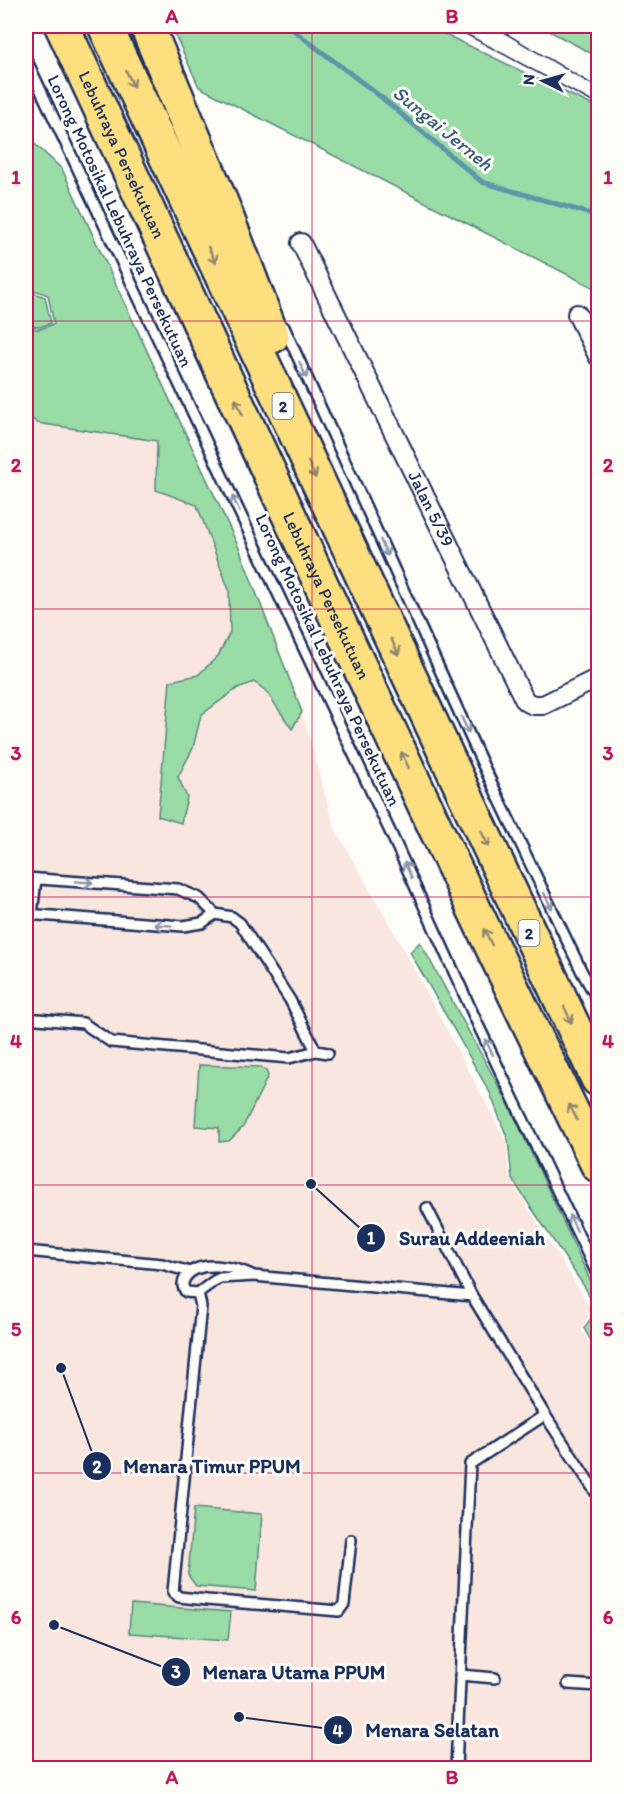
<svg xmlns="http://www.w3.org/2000/svg" width="624" height="1794" font-family="Itim,sans-serif">
	<rect width="100%" height="100%" fill="#fdfcf7"/>
	<filter id="ink" filterUnits="userSpaceOnUse"><feTurbulence type="fractalNoise" baseFrequency=".0167" numOctaves="2"/><feDisplacementMap in="SourceGraphic" scale="12" xChannelSelector="R" yChannelSelector="G"/><feConvolveMatrix kernelMatrix="1 2 1 2 8 2 1 2 1" color-interpolation-filters="sRGB"/></filter>
	<g filter="url(#ink)">
		<path fill="#f8e6df" d="M 26,413 L 37,423 L 157,441 L 203,497 L 302,712 L 334,827 L 406,954 L 506,1141 L 509,1178 L 592,1310 L 581,1328 L 598,1359 L 598,1768 L 26,1768 Z"/>
		<path fill="#9adca6" stroke="#5a8682" stroke-width="1.5" d="M 171,26 L 428,26 L 598,108 L 598,290 L 199,87 Z
			M 540,26 L 598,26 L 598,57 Z
			M 26,136 L 62,169 L 239,548 L 302,712 L 292,729 L 266,691 L 254,682 L 238,688 L 201,715 L 193,748 L 178,777 L 187,797 L 181,823 L 158,816 L 170,681 L 198,675 L 218,656 L 230,632 L 229,590 L 197,505 L 156,490 L 157,441 L 37,423 L 26,413 L 26,329 L 40,329 L 54,324 L 48,295 L 26,287 Z
			M 26,290 L 45,297 L 51,323 L 40,327 L 26,326 Z
			M 420,942 L 511,1109 L 598,1297 L 598,1354 L 584,1328 L 596,1311 L 586,1289 L 512,1179 L 508,1140 L 490,1093 L 410,952 Z
			M 199,1065 L 261,1067 L 266,1071 L 268,1076 L 243,1127 L 229,1141 L 219,1142 L 219,1128 L 195,1126 Z
			M 194,1508 L 262,1514 L 256,1591 L 196,1586 L 188,1575 Z
			M 131,1604 L 231,1612 L 228,1640 L 129,1633 Z"/>
		<g fill="none" stroke-linecap="round" stroke-linejoin="round">
			<path stroke="#5d96ab" stroke-width="5" d="M 288,26 L 381,97 L 482,182 L 598,216"/>
			<g stroke="#1b2f5e" stroke-width="14">
				<path id="lane" d="M 26,59 L 394,840 L 479,1027 L 598,1276
					M 284,327 L 483,765 L 582,972 L 598,1000
					M 26,878 L 178,889 L 199,898 L 215,914 L 202,923 L 183,926 L 26,914
					M 215,914 L 232,917 L 240,923 L 290,1000 L 316,1051 L 328,1053
					M 32,915 L 36,879
					M 26,1018 L 83,1023 L 111,1042 L 289,1058 L 316,1051
					M 427,1208 L 472,1296 L 545,1415 L 598,1496
					M 26,1251 L 162,1264 L 190,1272
					M 254,1276 C 236,1267 198,1258 185,1278 C 182,1284 182,1286 186,1292 L 198,1293 L 214,1281 L 220,1278 L 254,1276 L 472,1296
					M 198,1293 L 201,1306 L 173,1592 L 179,1597 L 207,1600 L 339,1611 L 344,1604 L 351,1540
					M 460,1675 L 495,1678
					M 568,1684 L 598,1686
					M 456,1768 L 470,1464 L 545,1415"/>
			</g>
			<g stroke="#1b2f5e" stroke-width="22">
				<g id="street">
					<path id="s1" d="M 301,243 L 525,701 L 533,705 L 543,705 L 598,678"/>
					<path d="M 577,314 L 598,356"/>
				</g>
			</g>
			<g stroke="#1b2f5e" stroke-width="38">
				<g id="highway">
					<path id="s2" d="M 62,26 C 239,406 413,789 598,1165"/>
					<path d="M 105,26 L 598,1079"/>
					<path d="M 147,26 L 222,205 L 272,336"/>
				</g>
			</g>
			<use href="#lane" stroke="#fdfcf7" stroke-width="9"/>
			<use href="#street" stroke="#fdfcf7" stroke-width="18"/>
			<use href="#highway" stroke="#fedf80" stroke-width="33"/>
			<path stroke="#1b2f5e" stroke-width="1.5" d="M 451,26 L 598,105
				M 493,26 L 598,88"/>
		</g>
		<defs><path id="oneway-shaft" d="M-6 0H5M1.5-3L5.5 0L1.5 3" fill="none" stroke-width="1.6" stroke-linecap="round" stroke-linejoin="round" transform="scale(1.5)"/></defs>
		<g stroke="#8c876f">
			<use href="#oneway-shaft" transform="translate(130 79) rotate(65)"/>
			<use href="#oneway-shaft" transform="translate(212 255) rotate(65)"/>
			<use href="#oneway-shaft" transform="translate(239 407) rotate(-115)"/>
			<use href="#oneway-shaft" transform="translate(312 470) rotate(65)"/>
			<use href="#oneway-shaft" transform="translate(395 647) rotate(65)"/>
			<use href="#oneway-shaft" transform="translate(405 760) rotate(-115)"/>
			<use href="#oneway-shaft" transform="translate(485 839) rotate(65)"/>
			<use href="#oneway-shaft" transform="translate(488 937) rotate(-115)"/>
			<use href="#oneway-shaft" transform="translate(568 1015) rotate(65)"/>
			<use href="#oneway-shaft" transform="translate(573 1112) rotate(-116)"/>
		</g>
		<g stroke="#8c96aa">
			<use href="#oneway-shaft" transform="translate(303 370) rotate(66)"/>
			<use href="#oneway-shaft" transform="translate(236 504) rotate(-115)"/>
			<use href="#oneway-shaft" transform="translate(384 548) rotate(66)"/>
			<use href="#oneway-shaft" transform="translate(465 725) rotate(66)"/>
			<use href="#oneway-shaft" transform="translate(408 870) rotate(-114)"/>
			<use href="#oneway-shaft" transform="translate(84 882) rotate(4)"/>
			<use href="#oneway-shaft" transform="translate(548 901) rotate(64)"/>
			<use href="#oneway-shaft" transform="translate(163 925) rotate(-176)"/>
			<use href="#oneway-shaft" transform="translate(489 1047) rotate(-116)"/>
			<use href="#oneway-shaft" transform="translate(573 1223) rotate(-116)"/>
		</g>
	</g>
	<path fill="none" stroke="#c2185b" stroke-width="1.5" stroke-opacity="0.55" d="M 312,26 L 312,1768M 26,321 L 598,321M 26,609 L 598,609M 26,897 L 598,897M 26,1185 L 598,1185M 26,1473 L 598,1473"/>
	<g text-anchor="middle" dominant-baseline="central" stroke-width="6" stroke-linejoin="round" paint-order="stroke">
		<g fill="#fdfcf7" stroke="#5f6c8c" stroke-width="1.5">
			<rect x="272.5" y="393" width="21" height="26" rx="4.5"/>
			<rect x="518.5" y="920" width="21" height="26" rx="4.5"/>
		</g>
		<g font-size="16" font-weight="bold" fill="#1b2f5e">
			<text x="283" y="406">2</text>
			<text x="529" y="933">2</text>
		</g>
		<g font-size="18" fill="#1b2f5e" stroke="#fdfcf7">
			<text stroke="none"><textPath href="#s2" startOffset="142">Lebuhraya Persekutuan</textPath></text>
			<text transform="translate(120 221) rotate(65)">Lorong Motosikal Lebuhraya Persekutuan</text>
			<text stroke="none"><textPath href="#s1" startOffset="296">Jalan 5/39</textPath></text>
			<text stroke="none"><textPath href="#s2" startOffset="628">Lebuhraya Persekutuan</textPath></text>
			<text transform="translate(328 660) rotate(65)">Lorong Motosikal Lebuhraya Persekutuan</text>
		</g>
		<g font-size="20" font-style="italic" fill="#365a7e" stroke="#fdfcf7">
			<text transform="translate(443 128) rotate(39)">Sungai Jerneh</text>
		</g>
	</g>
	<path fill="none" stroke="#1b2f5e" stroke-width="2" d="M311 1184L371 1238M61 1368L97 1466M54 1625L176 1672M239 1717L338 1730"/>
	<g fill="#1b2f5e" stroke="#fdfcf7" stroke-width="2">
		<circle cx="311" cy="1184" r="6"/>
		<circle cx="61" cy="1368" r="6"/>
		<circle cx="54" cy="1625" r="6"/>
		<circle cx="239" cy="1717" r="6"/>
		<circle cx="371" cy="1238" r="15"/>
		<circle cx="97" cy="1466" r="15"/>
		<circle cx="176" cy="1672" r="15"/>
		<circle cx="338" cy="1730" r="15"/>
	</g>
	<g font-size="18" text-anchor="middle" font-weight="bold" fill="#fff">
		<text x="371" y="1244">1</text>
		<text x="97" y="1473">2</text>
		<text x="176" y="1678">3</text>
		<text x="338" y="1737">4</text>
	</g>
	<g font-size="20" text-anchor="middle" font-weight="bold" fill="#1b2f5e" stroke="#fdfcf7" stroke-width="6" stroke-linejoin="round" paint-order="stroke">
		<text x="472" y="1245">Surau Addeeniah</text>
		<text x="212" y="1473">Menara Timur PPUM</text>
		<text x="294" y="1679">Menara Utama PPUM</text>
		<text x="432" y="1737">Menara Selatan</text>
	</g>
	<rect width="624" height="1794" fill="none" stroke="#fdfcf7" stroke-width="66"/>
	<g transform="translate(543 81) rotate(275)" stroke="#fdfcf7" stroke-width="4.5" paint-order="stroke">
	<path d="M0-4.5L10 22L0 15L-10 22Z" fill="#1b2f5e"/>
	<text y="-9" font-size="16" font-weight="bold" text-anchor="middle" fill="#1b2f5e">N</text>
	</g>
	<rect x="33" y="33" width="558" height="1728" fill="none" stroke="#c2185b" stroke-width="2"/>
	<g font-size="20" text-anchor="middle" font-weight="bold" fill="#c2185b">
		<text x="172" y="23">A</text>
		<text x="452" y="23">B</text>
		<text x="16" y="184">1</text>
		<text x="608" y="184">1</text>
		<text x="16" y="472">2</text>
		<text x="608" y="472">2</text>
		<text x="16" y="760">3</text>
		<text x="608" y="760">3</text>
		<text x="16" y="1048">4</text>
		<text x="608" y="1048">4</text>
		<text x="16" y="1336">5</text>
		<text x="608" y="1336">5</text>
		<text x="16" y="1624">6</text>
		<text x="608" y="1624">6</text>
		<text x="172" y="1784">A</text>
		<text x="452" y="1784">B</text>
	</g>
</svg>
